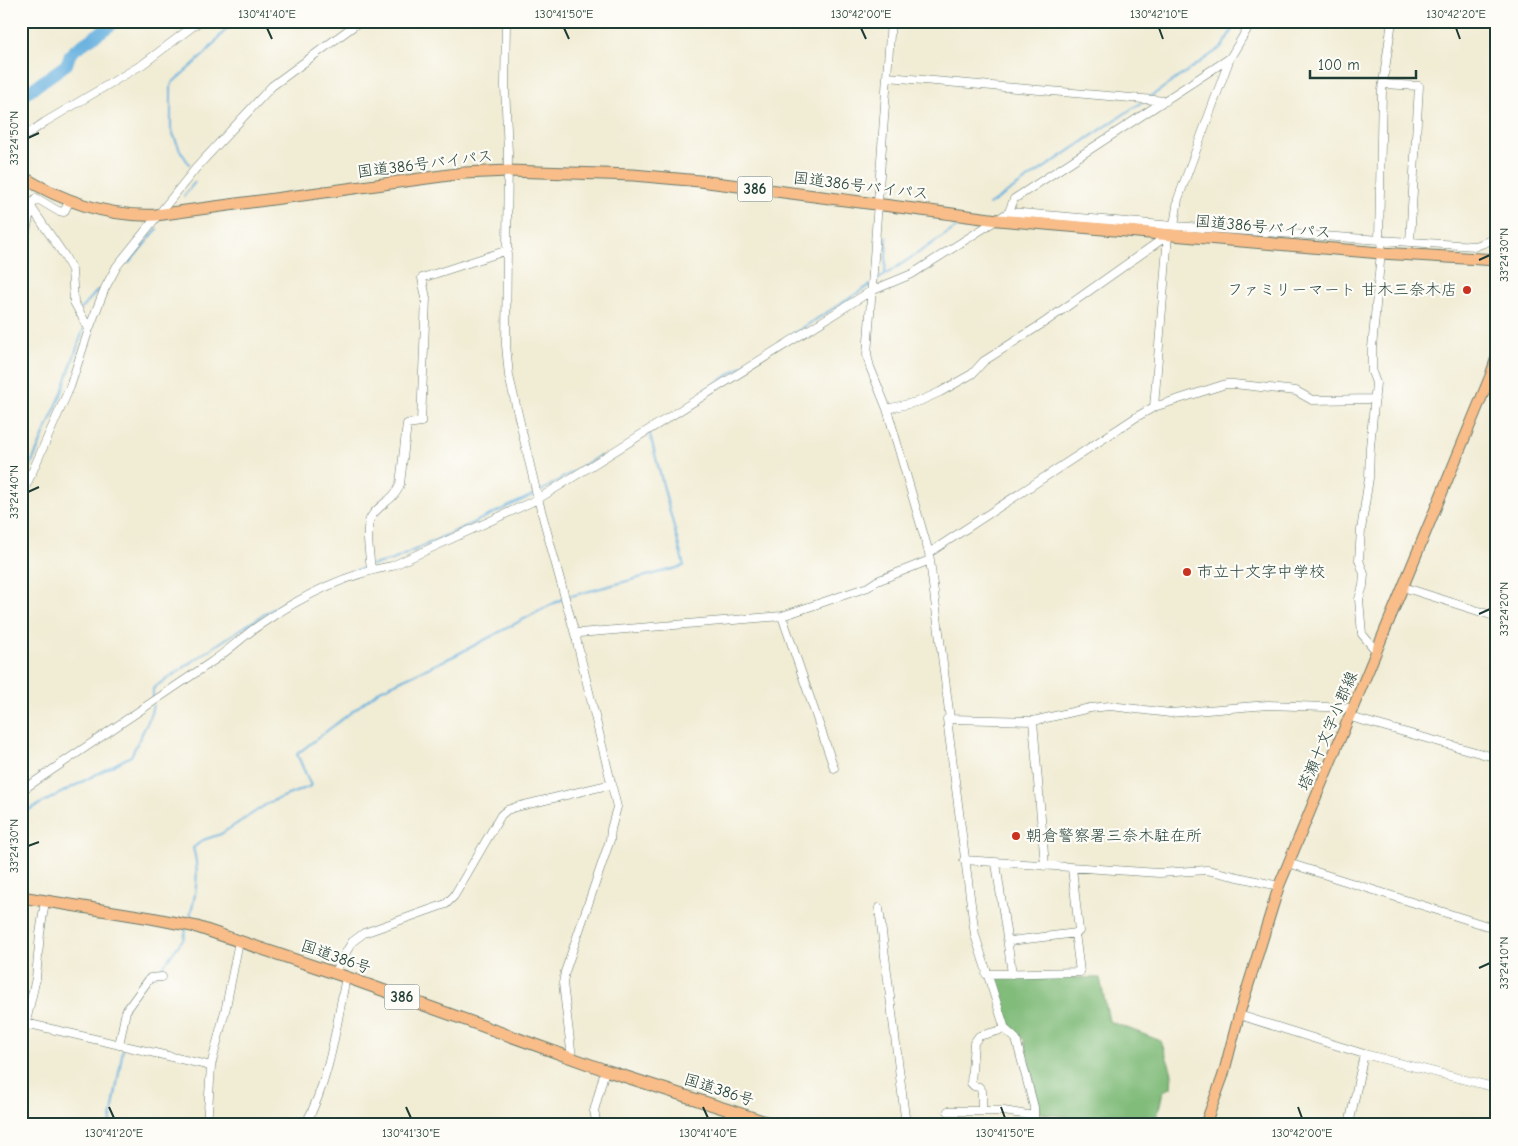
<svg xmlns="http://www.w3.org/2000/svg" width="1518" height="1146" font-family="'Comic Neue','Klee One',sans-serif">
	<rect width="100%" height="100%" fill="#fdfcf7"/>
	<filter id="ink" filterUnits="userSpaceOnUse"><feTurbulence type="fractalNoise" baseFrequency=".02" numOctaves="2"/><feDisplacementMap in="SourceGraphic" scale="10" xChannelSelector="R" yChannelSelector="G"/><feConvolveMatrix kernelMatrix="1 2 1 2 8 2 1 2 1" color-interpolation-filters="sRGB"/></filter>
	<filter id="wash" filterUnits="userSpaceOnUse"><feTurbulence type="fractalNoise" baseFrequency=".0096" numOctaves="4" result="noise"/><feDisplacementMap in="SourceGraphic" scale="20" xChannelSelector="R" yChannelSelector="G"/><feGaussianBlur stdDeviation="1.12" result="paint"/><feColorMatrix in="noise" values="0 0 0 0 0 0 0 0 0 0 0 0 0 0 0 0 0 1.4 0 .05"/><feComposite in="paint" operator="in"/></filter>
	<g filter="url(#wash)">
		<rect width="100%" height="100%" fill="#f1ecd4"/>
		<path fill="#81bc7a" stroke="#507c57" d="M 995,976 L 1100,978 L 1109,1021 L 1161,1041 L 1172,1073 L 1171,1088 L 1163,1091 L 1156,1123 L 1149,1125 L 1097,1125 L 1096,1121 L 1040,1113 L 1024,1040 L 1009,1025 Z"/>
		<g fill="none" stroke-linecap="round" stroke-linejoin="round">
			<path stroke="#67b1df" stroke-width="2" d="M 1150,97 L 1222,47 L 1237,21
				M 189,164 L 180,150 L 171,129 L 171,87 L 172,83 L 205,54 L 233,21
				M 184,196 L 195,182
				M 989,205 L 1142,102
				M 129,263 L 157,229
				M 885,275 L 887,237
				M 876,281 L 957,227
				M 81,309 L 98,290
				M 705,390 L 870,285
				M 26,471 L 29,469 L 61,395 L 83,330
				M 541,491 L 599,456
				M 372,565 L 393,560 L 535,494
				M 567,597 L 684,566 L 649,431
				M 153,698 L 153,689 L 156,686 C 220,644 293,587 368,567
				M 21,814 L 131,756 L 150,717 L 153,705
				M 190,916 C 196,895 200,870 193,848 L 203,840 L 221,834 L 270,802 L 311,786 L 297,754 L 380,690 L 456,655 L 562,599
				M 156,975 L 184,938 L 186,930
				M 110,1125 L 123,1049"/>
			<path stroke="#67b1df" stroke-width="12" d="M 21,97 L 67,64 L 70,55 L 73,51 L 117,21"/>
		</g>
	</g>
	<g filter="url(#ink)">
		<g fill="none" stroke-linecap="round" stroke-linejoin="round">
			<g stroke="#687a6c" stroke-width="9">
				<path id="minor" d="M 506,21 L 505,86 L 508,153 L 506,345 L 509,376 L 538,499 L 576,638 L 617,807 L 611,829 L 610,840 L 565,972 L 563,983 L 572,1058
					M 891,21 L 867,355 L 870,367 L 887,409 L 929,553 L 950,719 L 947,719 L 975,935 L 1005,1029 L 1016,1039 L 1034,1107 L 1034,1125
					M 888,77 L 1166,101
					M 1383,84 L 1419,86 L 1410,242
					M 21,139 L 45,122 L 143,64 L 200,21
					M 21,205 L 31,207 L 64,255 L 72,270 L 74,302 L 89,329
					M 1009,212 L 1174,226 L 1410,242 L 1476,246 L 1497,238
					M 1379,240 L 1382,90 L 1392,21
					M 21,256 L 31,207 L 36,198 L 58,211 L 64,212 L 70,200
					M 1154,407 L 1168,235
					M 887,409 L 920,401 L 940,392 L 972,374 L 984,361 L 1045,322 L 1168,235 L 1174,226 L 1178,199 L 1230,58 L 1252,21
					M 21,478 L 26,474 L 32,474
					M 21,497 L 70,387 L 89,329 L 105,288 L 117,266 L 196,168 L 272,86 L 355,25 L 358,21
					M 929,553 L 1138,416 L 1154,407 L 1226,384 L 1234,384 L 1296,391 L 1312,400 L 1375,399
					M 371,570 C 370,556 365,530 370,519 C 377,504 395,501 400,484 L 407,424 L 421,422 L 426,298 L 422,278 L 508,250
					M 1403,587 L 1497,617
					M 782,616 L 834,768
					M 576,638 L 579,633 L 782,616 L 868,587 L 877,581 L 930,560
					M 1377,652 L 1362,634 L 1359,599 L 1363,586 L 1364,574 L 1359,560 L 1361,530 L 1369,478 L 1370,447 L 1376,383 L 1372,372 L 1372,348 L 1382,241
					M 1350,717 L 1497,758
					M 950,719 L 1033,721 L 1090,708 L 1110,706 L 1170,713 L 1268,705 L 1354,708
					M 1033,721 L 1045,866
					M 21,791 C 84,749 147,706 210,663 C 227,652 241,638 258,626 C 297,599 345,574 392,566 L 538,499 L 871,291 L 912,274 L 1009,212 L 1014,199 L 1230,58
					M 964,860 L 1159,873 L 1207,870 L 1279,886
					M 996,863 L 1007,938 L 1010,941 L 1077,933 L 1079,931 L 1072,868
					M 1288,863 L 1497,929
					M 879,908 L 906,1125
					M 1007,938 L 1012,974
					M 334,973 L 352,942 L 364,933 L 446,904 L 454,896 L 501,815 L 507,810 L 516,807 L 612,784
					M 986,974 L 1080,972 L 1075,933
					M 1239,1015 L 1364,1054 L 1497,1088
					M 21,1022 L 211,1066
					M 21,1044 L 36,978 L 40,934 L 45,901
					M 119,1045 L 126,1011 L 150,978 L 162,977
					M 948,1111 L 1004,1111 L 1034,1116
					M 982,1111 L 982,1091 L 979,1087 L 974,1086 L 971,1083 L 974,1043 L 979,1036 L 1005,1029
					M 207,1125 L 211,1066 L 226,1007 L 239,941
					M 305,1125 C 330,1080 336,1027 346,977
					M 597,1125 L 594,1111 L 605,1070
					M 1349,1125 L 1364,1054"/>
			</g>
			<g stroke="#687a6c" stroke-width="12">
				<path id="major" d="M 1205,1125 L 1223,1076 L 1239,1015 L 1279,886 L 1490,377 L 1497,356"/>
			</g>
			<g stroke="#687a6c" stroke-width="13">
				<path id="highway" d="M 21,176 C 62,201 109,217 156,215 L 464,173 L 508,171 L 633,175 L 700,181 L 998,220 L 1381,253 L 1497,260
					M 21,897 L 151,918 L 197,927 L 346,977 L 605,1070 L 775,1125"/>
			</g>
			<use href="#minor" stroke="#fff" stroke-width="8"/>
			<use href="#major" stroke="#f8bd89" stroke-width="10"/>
			<use href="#highway" stroke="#f8bd89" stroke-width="11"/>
		</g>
	</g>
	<path fill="none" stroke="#1f3d34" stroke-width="2" d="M 267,28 L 272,39M 564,28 L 569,39M 861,28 L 866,39M 1159,28 L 1163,39M 1456,28 L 1460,39M 28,138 L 39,133M 1479,260 L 1490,255M 28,492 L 39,487M 1479,614 L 1490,609M 28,846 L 39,842M 1479,968 L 1490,963M 109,1107 L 114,1118M 406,1107 L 411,1118M 703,1107 L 708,1118M 1001,1107 L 1005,1118M 1298,1107 L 1302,1118"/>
	<g fill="#c8321e" stroke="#fdfcf7" stroke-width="2">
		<circle cx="1467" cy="290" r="5"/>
		<circle cx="1187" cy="572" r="5"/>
		<circle cx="1016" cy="836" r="5"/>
	</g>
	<g text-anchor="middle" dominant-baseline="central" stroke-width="4.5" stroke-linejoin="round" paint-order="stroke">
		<g fill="#fdfcf7" stroke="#62766e" stroke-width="1">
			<rect x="737.5" y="176.5" width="35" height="25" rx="4"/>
			<rect x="384.5" y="984.5" width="35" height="25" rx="4"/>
		</g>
		<g font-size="15" font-weight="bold" fill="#1f3d34">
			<text x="755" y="189">386</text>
			<text x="402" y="997">386</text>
		</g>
		<g font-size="16" fill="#1f3d34" stroke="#fdfcf7">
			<text transform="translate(425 164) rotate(-7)">国道386号バイパス</text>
			<text transform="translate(861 186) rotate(7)">国道386号バイパス</text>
			<text transform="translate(1263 227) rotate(5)">国道386号バイパス</text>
			<text transform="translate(1328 731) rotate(-67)">塔瀬十文字小郡線</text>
			<text transform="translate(336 957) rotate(19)">国道386号</text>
			<text transform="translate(719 1090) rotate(18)">国道386号</text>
		</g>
		<g font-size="16" fill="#1f3d34" stroke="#fdfcf7" text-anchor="start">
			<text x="1457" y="290" text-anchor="end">ファミリーマート 甘木三奈木店</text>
			<text x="1197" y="572">市立十文字中学校</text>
			<text x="1026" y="836">朝倉警察署三奈木駐在所</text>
		</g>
	</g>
	<rect width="1518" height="1146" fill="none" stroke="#fdfcf7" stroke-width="55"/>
	<path d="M1310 70v8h106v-8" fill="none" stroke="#1f3d34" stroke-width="2.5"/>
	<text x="1318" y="70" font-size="15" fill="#1f3d34" stroke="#fdfcf7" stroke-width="4" paint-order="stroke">100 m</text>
	<rect x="28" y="28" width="1462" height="1090" fill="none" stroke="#1f3d34" stroke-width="2"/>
	<g font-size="12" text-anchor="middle" fill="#1f3d34">
		<text x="267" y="18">130°41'40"E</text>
		<text x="564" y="18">130°41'50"E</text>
		<text x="861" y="18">130°42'00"E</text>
		<text x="1159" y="18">130°42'10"E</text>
		<text x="1456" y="18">130°42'20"E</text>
		<text transform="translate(14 138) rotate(-90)" y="4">33°24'50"N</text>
		<text transform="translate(1504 255) rotate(-90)" y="4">33°24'30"N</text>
		<text transform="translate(14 492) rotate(-90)" y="4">33°24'40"N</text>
		<text transform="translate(1504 609) rotate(-90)" y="4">33°24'20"N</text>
		<text transform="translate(14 846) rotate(-90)" y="4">33°24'30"N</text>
		<text transform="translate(1504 963) rotate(-90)" y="4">33°24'10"N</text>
		<text x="114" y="1137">130°41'20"E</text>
		<text x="411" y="1137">130°41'30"E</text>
		<text x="708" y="1137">130°41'40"E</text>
		<text x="1005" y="1137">130°41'50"E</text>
		<text x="1302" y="1137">130°42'00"E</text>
	</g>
</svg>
